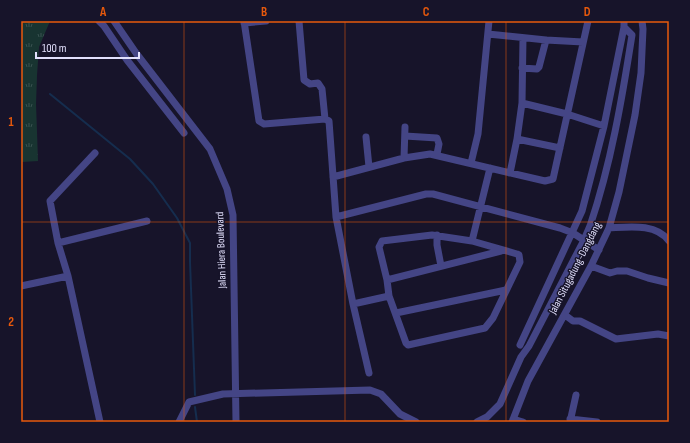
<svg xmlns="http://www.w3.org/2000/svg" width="690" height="443" font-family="'Sofia Sans Condensed',sans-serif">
	<defs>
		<pattern id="grass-tufts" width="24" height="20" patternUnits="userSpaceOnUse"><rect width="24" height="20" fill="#183431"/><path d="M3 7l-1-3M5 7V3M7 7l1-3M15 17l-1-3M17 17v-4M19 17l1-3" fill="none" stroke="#395150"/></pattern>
	</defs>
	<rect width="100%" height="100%" fill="#17142a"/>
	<path fill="url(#grass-tufts)" d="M 21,21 L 50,21 L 39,47 L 37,75 L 36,104 L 38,161 L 21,162 Z"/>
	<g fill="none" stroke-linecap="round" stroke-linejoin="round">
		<path stroke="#152d4e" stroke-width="2" d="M 50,94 L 130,159 L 153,184 L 177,218 L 190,243 L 190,262 L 195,395
			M 195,407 L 197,422"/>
		<path stroke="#444585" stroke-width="7" d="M 99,21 L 104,26 L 127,60 L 184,133
			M 114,21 L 136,53 L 210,149 L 227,189 L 233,215 L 236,422
			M 244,21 L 259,121 L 264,124 L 325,119 L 329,121 L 336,217 L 353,304 L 369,373
			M 299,21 L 304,80 L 310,84 L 318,83 L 322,89 L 325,119
			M 244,23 L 266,21
			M 488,34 L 546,40 L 583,42
			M 522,68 L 537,69 L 539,67 L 546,40
			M 522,103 L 567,114 L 604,126
			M 405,136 L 437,138 L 439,144 L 437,154
			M 366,137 L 369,167
			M 517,139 L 560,148
			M 95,153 L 50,201 L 58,243 L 68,276 L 100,422
			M 404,158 L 405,127
			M 471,163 L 478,134 L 489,21
			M 510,173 L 517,139 L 522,103 L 523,38
			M 333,177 L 404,158 L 430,154 L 545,181 L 553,179 L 588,21
			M 336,217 L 426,194 L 433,194 L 560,228 L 573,233 L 599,250
			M 609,228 C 629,227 656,223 669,241
			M 432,235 L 472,241 L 517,254 L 519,255 L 520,262 L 493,318 L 485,328 L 408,345 L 406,343 L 389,296 L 387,280 L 379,247 L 382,241 Z
			M 437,235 L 437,245 L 441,266
			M 472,241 L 490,168
			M 58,243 L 147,221
			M 591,266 L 610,273 L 617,271 L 627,271 L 648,278 L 669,283
			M 387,280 L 501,251
			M 21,286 L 68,276
			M 353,304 L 389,296
			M 396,313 L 506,290
			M 565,315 L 573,321 L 580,321 L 616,339 L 658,334 L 669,336
			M 520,345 L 582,211 L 604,126 L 624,27 L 624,21
			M 513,419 L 523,422
			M 570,419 L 597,422
			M 179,422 L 189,402 L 223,394 L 370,390 L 381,394 L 400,414 L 416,422
			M 477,422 L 487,417 L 500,404 L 521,357 L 529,346 L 584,240 L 590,226 C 611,164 622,99 632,35 L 624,27
			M 512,422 L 528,381 L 591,266 L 609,228 L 619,192 L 635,115 L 641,73 L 643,29 L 642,21
			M 570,422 L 576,395"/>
	</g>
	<path fill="none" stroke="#e8590c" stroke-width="1" stroke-opacity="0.55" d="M 184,21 L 184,422M 345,21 L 345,422M 506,21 L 506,422M 21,222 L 669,222"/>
	<g text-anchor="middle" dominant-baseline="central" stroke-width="3" stroke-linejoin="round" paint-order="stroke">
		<g font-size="11" fill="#e2e0fc" stroke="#17142a">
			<text transform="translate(221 250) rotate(-92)">Jalan Hiera Boulevard</text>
			<text transform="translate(575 268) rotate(-63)">Jalan Situgadung-Dangdang</text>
		</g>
	</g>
	<rect width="690" height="443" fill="none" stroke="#17142a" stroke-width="44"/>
	<path d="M36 52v6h103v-6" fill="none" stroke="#e2e0fc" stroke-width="2"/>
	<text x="42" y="52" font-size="12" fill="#e2e0fc" stroke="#17142a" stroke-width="3" paint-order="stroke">100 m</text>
	<rect x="22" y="22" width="646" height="399" fill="none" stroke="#e8590c" stroke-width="1.5"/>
	<g font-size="13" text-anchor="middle" font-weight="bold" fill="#e8590c">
		<text x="103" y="16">A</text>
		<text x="264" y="16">B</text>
		<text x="426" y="16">C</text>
		<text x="587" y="16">D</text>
		<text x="11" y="126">1</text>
		<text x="11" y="326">2</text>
	</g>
</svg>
